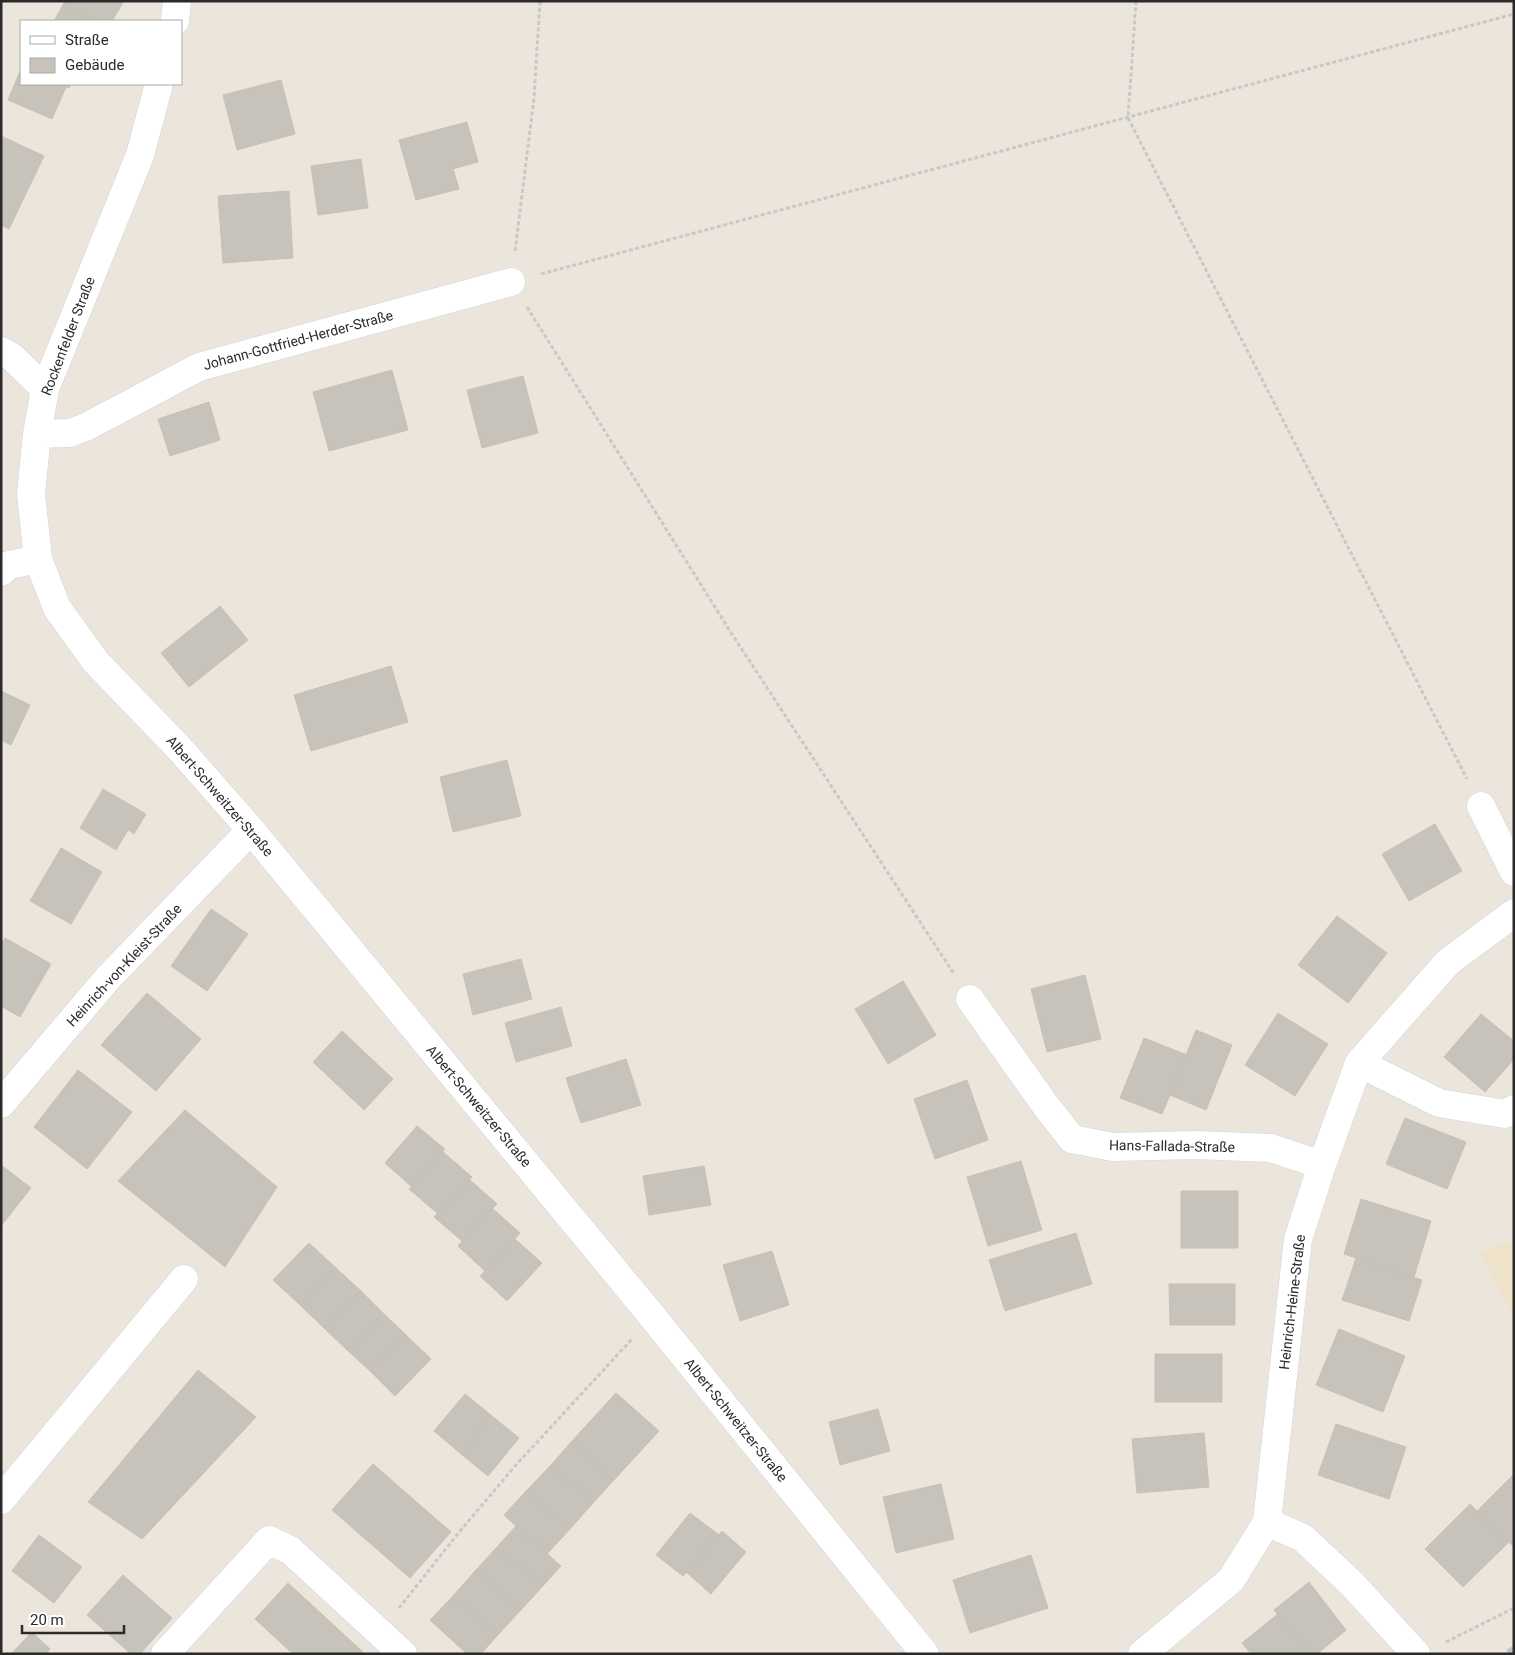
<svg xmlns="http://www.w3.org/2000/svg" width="1515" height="1655" font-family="Roboto,sans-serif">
	<rect width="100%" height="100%" fill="#ece5db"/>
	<path fill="#eee2ca" d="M 1514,1240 L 1514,1316 L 1479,1252 Z"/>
	<path fill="#c7c3ba" stroke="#c8c1b5" d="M 65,1 L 124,1 L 112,21 L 96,21 L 63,5 Z
		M 63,5 L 96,21 L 54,21 Z
		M 21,69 L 21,84 L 59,84 L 66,87 L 52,119 L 8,100 Z
		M 281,80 L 295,134 L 237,150 L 223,95 Z
		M 59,84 L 71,84 L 69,88 Z
		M 467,122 L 478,162 L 453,169 L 459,189 L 416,200 L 399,140 Z
		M 1,136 L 44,156 L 9,229 L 1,225 Z
		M 361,159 L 368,208 L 318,215 L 311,166 Z
		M 289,191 L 293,258 L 223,263 L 218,196 Z
		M 392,370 L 408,430 L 329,451 L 313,392 Z
		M 523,376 L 538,433 L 482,448 L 467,390 Z
		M 209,402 L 220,440 L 170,456 L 158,419 Z
		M 220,606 L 248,640 L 189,687 L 161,653 Z
		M 391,666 L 408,722 L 311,751 L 294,695 Z
		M 1,691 L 30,705 L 11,745 L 1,740 Z
		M 507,760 L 521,816 L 453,832 L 440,777 Z
		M 103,789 L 146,814 L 134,834 L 128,830 L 116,850 L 80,828 Z
		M 1435,824 L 1462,871 L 1409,901 L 1382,854 Z
		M 61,848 L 102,872 L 71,924 L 30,901 Z
		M 211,909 L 248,934 L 207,991 L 171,966 Z
		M 1337,916 L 1387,953 L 1348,1003 L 1298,965 Z
		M 5,938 L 51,964 L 20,1017 L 1,1006 L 1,944 Z
		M 521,959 L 532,999 L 473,1015 L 463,974 Z
		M 1085,975 L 1101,1039 L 1047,1052 L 1031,989 Z
		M 903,981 L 936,1035 L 888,1064 L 855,1009 Z
		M 147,993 L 201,1039 L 156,1091 L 101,1045 Z
		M 561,1007 L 572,1046 L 516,1062 L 505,1023 Z
		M 1278,1013 L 1328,1044 L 1295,1096 L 1245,1065 Z
		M 1481,1014 L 1514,1041 L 1514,1059 L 1485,1092 L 1444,1057 Z
		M 1196,1030 L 1232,1045 L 1206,1110 L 1170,1095 Z
		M 342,1031 L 393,1079 L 364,1110 L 313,1062 Z
		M 1144,1038 L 1187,1055 L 1162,1114 L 1120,1098 Z
		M 626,1059 L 641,1105 L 581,1123 L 566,1078 Z
		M 78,1070 L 132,1112 L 87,1169 L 34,1127 Z
		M 967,1080 L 988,1140 L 935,1159 L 914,1099 Z
		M 185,1110 L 277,1187 L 225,1267 L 118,1181 Z
		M 1405,1118 L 1466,1142 L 1447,1189 L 1386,1164 Z
		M 417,1126 L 445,1149 L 412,1187 L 385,1163 Z
		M 443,1152 L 472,1177 L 437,1213 L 409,1189 Z
		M 1021,1161 L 1042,1230 L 988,1246 L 967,1177 Z
		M 1,1165 L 31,1188 L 1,1226 Z
		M 704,1166 L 711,1205 L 649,1215 L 643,1176 Z
		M 469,1179 L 497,1204 L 462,1241 L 434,1217 Z
		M 1181,1191 L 1238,1191 L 1238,1248 L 1181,1248 Z
		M 1361,1199 L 1431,1221 L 1414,1277 L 1344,1254 Z
		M 492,1208 L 520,1233 L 485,1271 L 458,1246 Z
		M 1076,1233 L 1092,1284 L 1005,1311 L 989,1260 Z
		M 515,1239 L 542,1263 L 507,1301 L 480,1276 Z
		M 309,1243 L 335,1267 L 299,1304 L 273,1280 Z
		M 772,1251 L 789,1305 L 740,1321 L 723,1265 Z
		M 1356,1258 L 1422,1280 L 1409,1321 L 1342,1300 Z
		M 335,1267 L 360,1290 L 324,1328 L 299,1304 Z
		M 1169,1284 L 1235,1284 L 1235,1325 L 1170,1325 Z
		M 360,1290 L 383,1313 L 347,1350 L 324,1328 Z
		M 383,1313 L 406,1335 L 371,1372 L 347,1350 Z
		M 1339,1329 L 1405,1356 L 1383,1412 L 1316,1385 Z
		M 406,1335 L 431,1359 L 395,1396 L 371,1372 Z
		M 1155,1354 L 1222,1354 L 1222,1402 L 1155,1402 Z
		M 198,1370 L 256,1417 L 142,1539 L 88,1502 Z
		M 616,1393 L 659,1431 L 614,1480 L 572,1441 Z
		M 465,1394 L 492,1416 L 461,1454 L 434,1431 Z
		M 878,1409 L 890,1451 L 840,1465 L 829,1422 Z
		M 492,1416 L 519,1438 L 488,1476 L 461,1454 Z
		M 1336,1424 L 1406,1447 L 1389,1499 L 1318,1475 Z
		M 1204,1433 L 1209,1487 L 1137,1493 L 1132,1439 Z
		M 572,1441 L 614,1480 L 593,1503 L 551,1465 Z
		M 373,1464 L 451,1532 L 410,1578 L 332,1510 Z
		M 551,1465 L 593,1503 L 570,1529 L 527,1490 Z
		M 1514,1474 L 1514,1547 L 1477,1511 Z
		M 941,1484 L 954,1539 L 896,1553 L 883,1497 Z
		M 527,1490 L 570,1529 L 547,1554 L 504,1515 Z
		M 1470,1504 L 1509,1542 L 1463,1587 L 1425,1549 Z
		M 690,1513 L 719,1535 L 683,1576 L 656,1555 Z
		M 516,1526 L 561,1566 L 542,1587 L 497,1547 Z
		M 722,1531 L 746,1552 L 711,1594 L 686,1572 Z
		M 39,1535 L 82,1567 L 54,1603 L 12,1571 Z
		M 497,1547 L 542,1587 L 519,1612 L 475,1571 Z
		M 1031,1555 L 1048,1608 L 970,1633 L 953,1580 Z
		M 475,1571 L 519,1612 L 496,1637 L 452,1597 Z
		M 123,1575 L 172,1618 L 140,1654 L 131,1654 L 87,1615 Z
		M 1309,1582 L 1346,1630 L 1317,1654 L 1310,1654 L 1274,1610 Z
		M 288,1583 L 363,1652 L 362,1654 L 293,1654 L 255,1619 Z
		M 452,1597 L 496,1637 L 481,1654 L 467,1654 L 430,1620 Z
		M 1278,1614 L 1310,1654 L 1251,1654 L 1242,1643 Z
		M 32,1632 L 50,1649 L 46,1654 L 11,1654 Z
		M 1514,1646 L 1514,1654 L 1509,1654 L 1507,1650 Z"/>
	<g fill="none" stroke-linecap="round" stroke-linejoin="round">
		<g stroke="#d1d4e3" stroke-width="29">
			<path id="minor" d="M 175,21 L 177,1
				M 159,84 L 140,155 L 45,389 L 37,434 L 31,494 L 38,559 L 57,608 L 96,662 L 179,748 L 251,830 L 652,1316 L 925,1654
				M 1,351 L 12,357 L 45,389
				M 37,434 L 70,433 L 86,427 L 199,367 L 511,282
				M 1,572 L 9,565 L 38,559
				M 1481,806 L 1514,872
				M 970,999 L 1046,1106 L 1072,1139 L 1113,1147 L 1196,1145 L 1271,1148 L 1322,1165
				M 1359,1063 L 1439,1103 L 1505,1114 L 1514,1109
				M 1,1104 L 108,978 L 251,830
				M 1,1500 L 184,1279
				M 1267,1522 L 1303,1538 L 1352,1584 L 1416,1654
				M 165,1654 L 269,1540 L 290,1550 L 403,1654
				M 1142,1654 L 1231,1580 L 1267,1522 L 1298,1239 L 1322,1165 L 1359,1063 L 1448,962 L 1514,913"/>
		</g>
		<path stroke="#c8c8c8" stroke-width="3" stroke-dasharray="4 2.5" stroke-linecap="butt" d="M 1136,1 L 1128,118 L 1467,779
			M 515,251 L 534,98 L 540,1
			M 541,274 L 1514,14
			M 527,307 L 730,631 L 954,974
			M 399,1608 L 460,1531 L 516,1465 L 632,1339
			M 1446,1642 L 1514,1608"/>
		<use href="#minor" stroke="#fff" stroke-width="28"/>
	</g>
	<g text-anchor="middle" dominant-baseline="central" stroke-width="4" stroke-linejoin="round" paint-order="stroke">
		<g font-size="14" fill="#2a2a2a" stroke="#fff">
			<text transform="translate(68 336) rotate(-69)">Rockenfelder Straße</text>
			<text transform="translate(298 340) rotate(-15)">Johann-Gottfried-Herder-Straße</text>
			<text transform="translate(220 796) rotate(49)">Albert-Schweitzer-Straße</text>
			<text transform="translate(124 965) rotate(-47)">Heinrich-von-Kleist-Straße</text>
			<text transform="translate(479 1106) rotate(50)">Albert-Schweitzer-Straße</text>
			<text transform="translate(1172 1146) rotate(1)">Hans-Fallada-Straße</text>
			<text transform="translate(1292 1302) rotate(-83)">Heinrich-Heine-Straße</text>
			<text transform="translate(736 1420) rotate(51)">Albert-Schweitzer-Straße</text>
		</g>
	</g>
	<rect width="1515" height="1655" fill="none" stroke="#2a2a2a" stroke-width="5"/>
	<rect x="20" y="20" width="162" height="65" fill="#ffffff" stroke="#aaaaaa"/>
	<rect x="30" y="36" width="25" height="8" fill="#ffffff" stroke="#aaaaaa"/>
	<text x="65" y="45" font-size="15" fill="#2a2a2a">Straße</text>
	<rect x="30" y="58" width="25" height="15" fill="#c7c3ba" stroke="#aaaaaa"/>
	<text x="65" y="70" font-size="15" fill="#2a2a2a">Gebäude</text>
	<path d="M22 1625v8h102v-8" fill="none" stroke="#2a2a2a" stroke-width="2.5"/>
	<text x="30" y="1625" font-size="15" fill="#2a2a2a" stroke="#ffffff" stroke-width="4" paint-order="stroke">20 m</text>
</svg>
